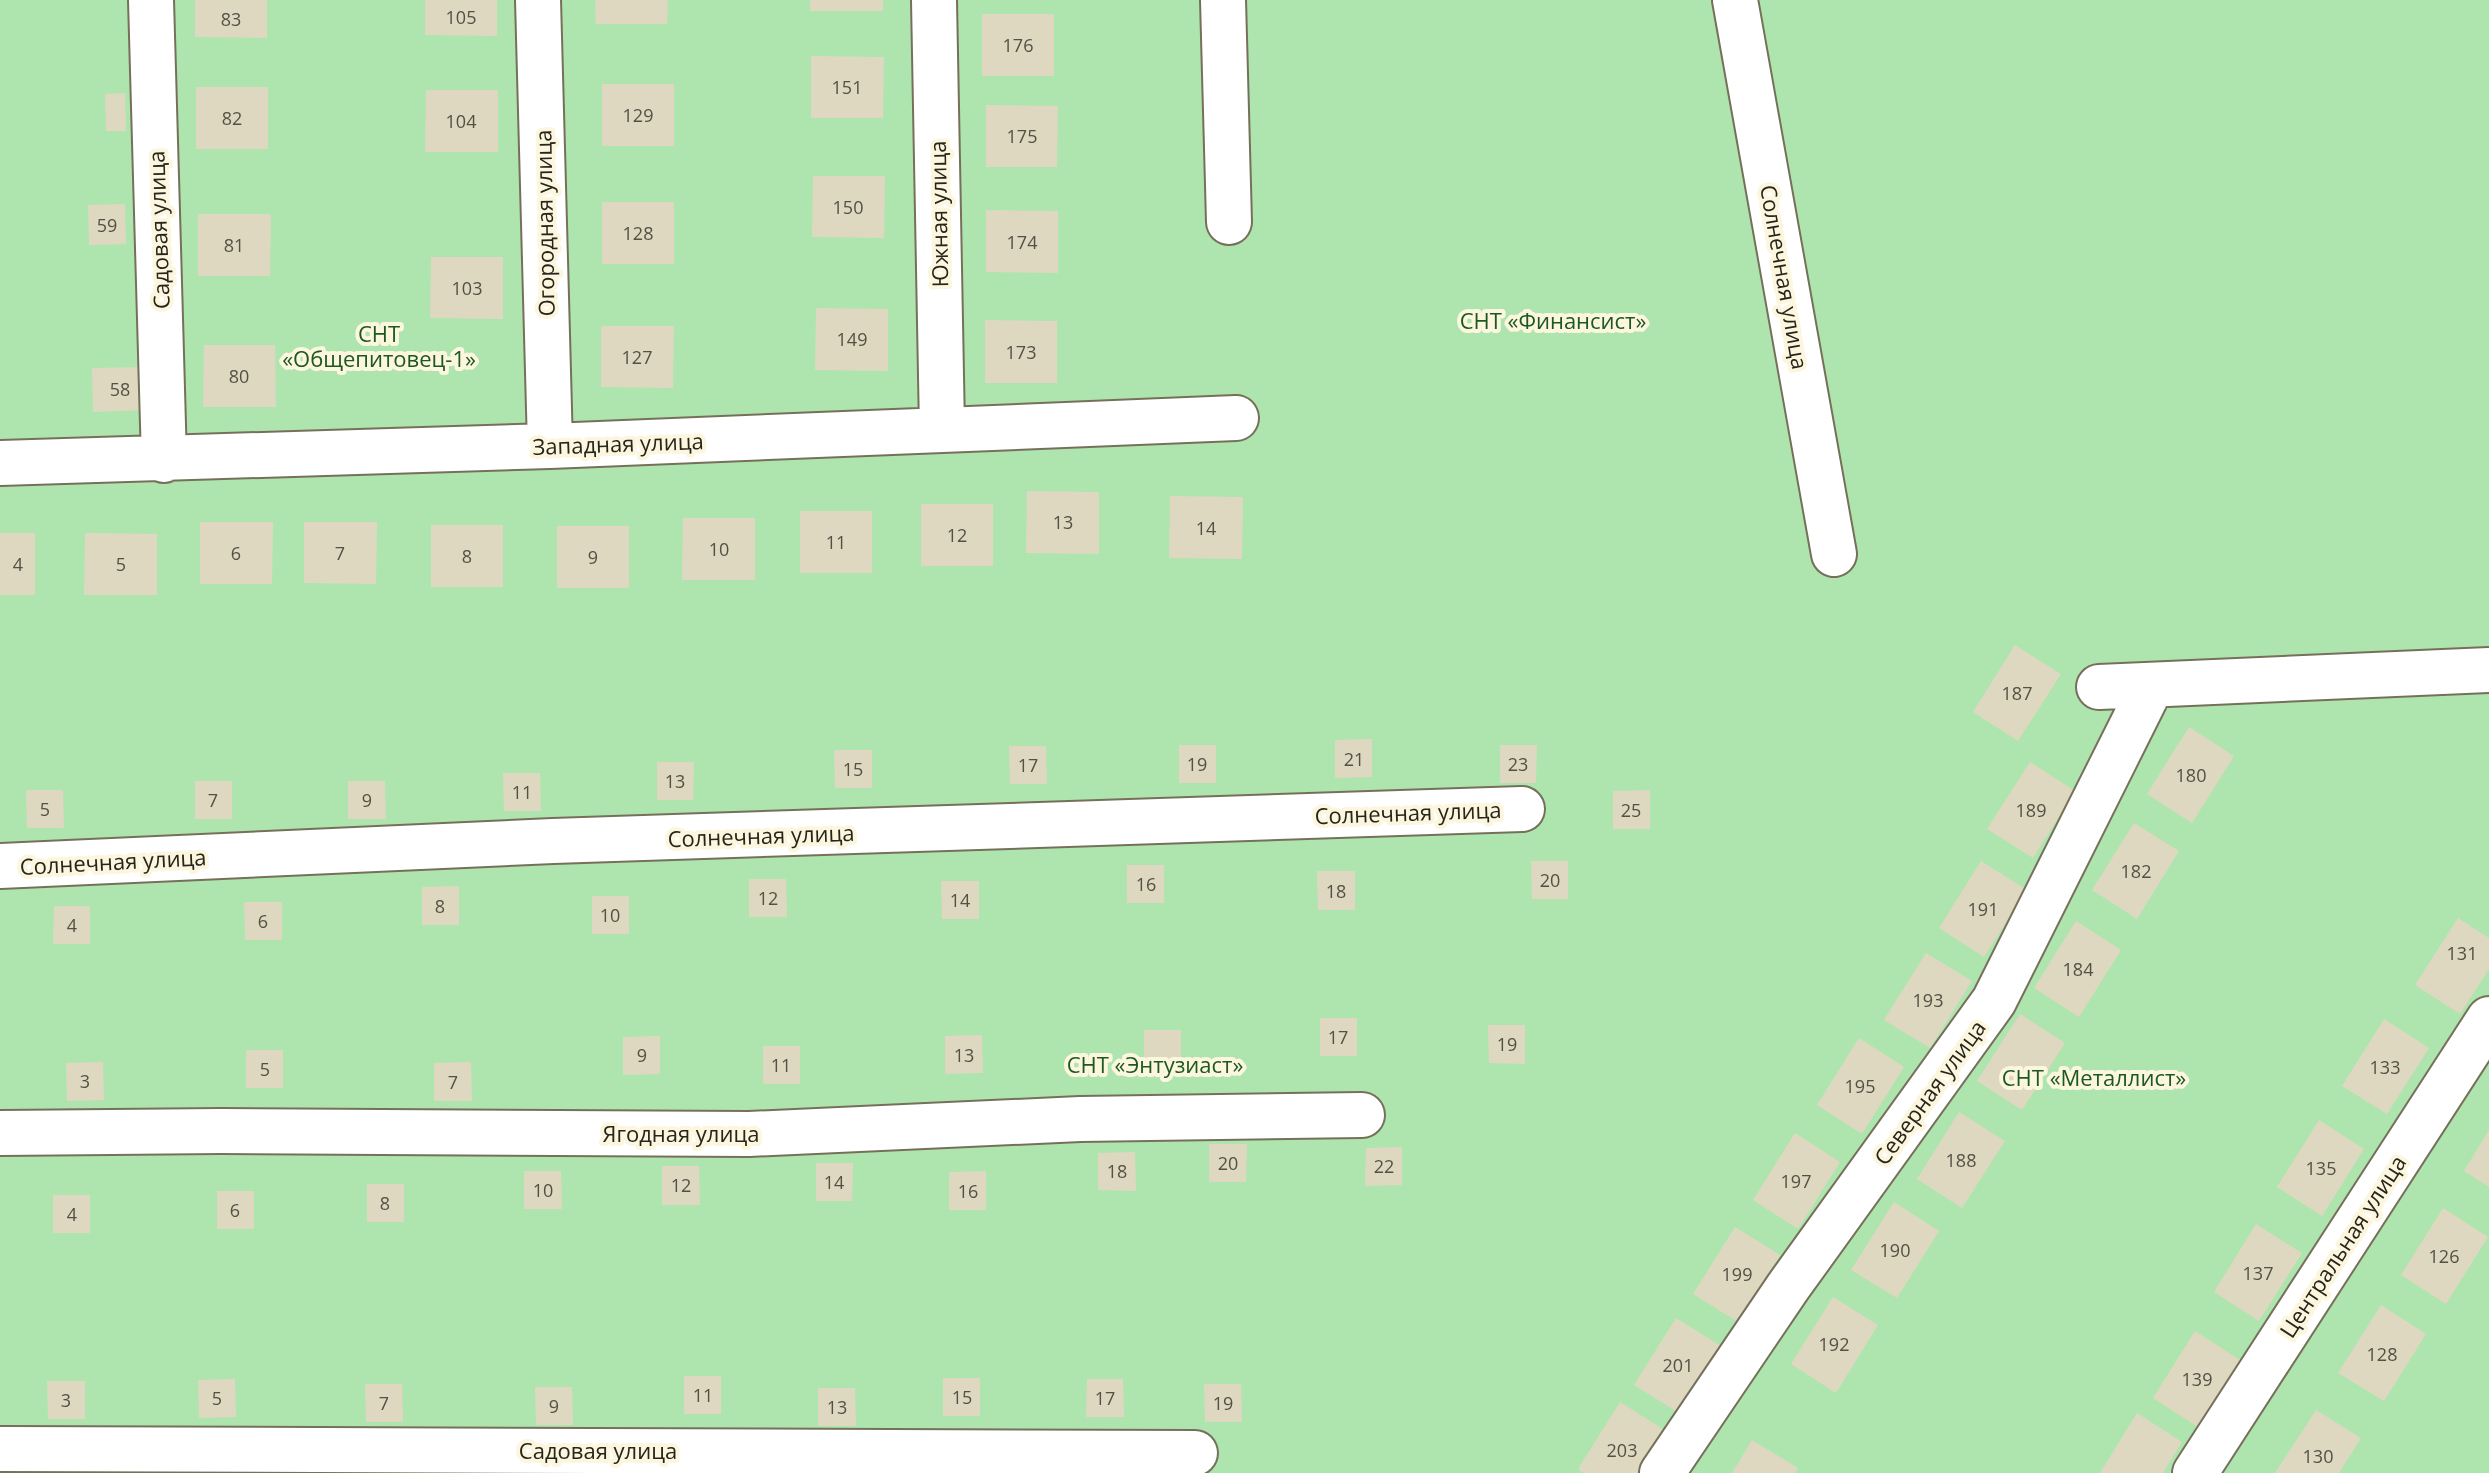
<svg xmlns="http://www.w3.org/2000/svg" width="2489" height="1473" font-family="'Open Sans',sans-serif">
	<rect width="100%" height="100%" fill="#fcf6de"/>
	<path fill="#aee5ae" d="M 0,0 L 2489,0 L 2489,1473 L 0,1473 Z"/>
	<path fill="#ded8c1" d="M 195,0 L 267,0 L 267,38 L 195,37 Z
		M 425,0 L 497,0 L 497,36 L 425,35 Z
		M 595,0 L 668,0 L 667,24 L 596,24 Z
		M 810,0 L 883,0 L 883,11 L 810,11 Z
		M 982,14 L 1054,14 L 1054,76 L 982,76 Z
		M 811,56 L 884,57 L 883,118 L 811,118 Z
		M 602,84 L 674,84 L 674,146 L 602,146 Z
		M 196,87 L 268,87 L 268,149 L 196,149 Z
		M 426,90 L 498,90 L 498,152 L 425,152 Z
		M 125,93 L 126,131 L 106,131 L 105,94 Z
		M 986,105 L 1058,106 L 1057,167 L 986,167 Z
		M 813,176 L 885,176 L 884,238 L 812,237 Z
		M 602,202 L 674,202 L 674,264 L 602,264 Z
		M 125,204 L 126,244 L 89,245 L 88,205 Z
		M 986,210 L 1058,211 L 1058,273 L 986,272 Z
		M 198,214 L 271,214 L 270,276 L 198,276 Z
		M 431,257 L 503,257 L 503,319 L 430,318 Z
		M 816,308 L 888,309 L 888,371 L 815,370 Z
		M 985,320 L 1057,321 L 1057,383 L 985,383 Z
		M 601,326 L 674,326 L 673,388 L 601,387 Z
		M 204,345 L 275,345 L 276,407 L 203,407 Z
		M 146,367 L 148,410 L 93,412 L 92,368 Z
		M 1027,491 L 1099,492 L 1099,554 L 1026,553 Z
		M 1170,496 L 1243,497 L 1242,559 L 1169,558 Z
		M 921,504 L 993,504 L 993,566 L 921,566 Z
		M 800,511 L 872,511 L 872,573 L 800,573 Z
		M 683,518 L 755,518 L 755,580 L 682,580 Z
		M 200,522 L 273,522 L 272,584 L 200,584 Z
		M 304,522 L 377,522 L 376,584 L 304,583 Z
		M 431,525 L 503,525 L 503,587 L 431,587 Z
		M 557,526 L 629,526 L 629,588 L 557,588 Z
		M 0,533 L 35,533 L 35,595 L 0,595 Z
		M 85,533 L 157,534 L 157,595 L 84,595 Z
		M 2015,645 L 2061,674 L 2018,741 L 1973,712 Z
		M 2189,727 L 2234,756 L 2192,823 L 2147,794 Z
		M 1372,739 L 1372,777 L 1335,778 L 1335,740 Z
		M 1179,745 L 1216,745 L 1216,783 L 1179,783 Z
		M 1500,745 L 1537,745 L 1536,783 L 1500,783 Z
		M 1009,746 L 1046,746 L 1047,784 L 1010,784 Z
		M 834,750 L 872,750 L 872,788 L 835,788 Z
		M 657,762 L 694,762 L 693,800 L 657,800 Z
		M 2030,762 L 2075,791 L 2033,858 L 1987,829 Z
		M 503,773 L 540,773 L 541,811 L 504,811 Z
		M 195,781 L 232,781 L 232,819 L 195,819 Z
		M 348,781 L 385,781 L 386,819 L 348,819 Z
		M 26,790 L 63,790 L 64,828 L 27,828 Z
		M 1650,790 L 1650,829 L 1613,829 L 1613,791 Z
		M 2134,823 L 2179,851 L 2137,919 L 2092,890 Z
		M 1531,861 L 1568,861 L 1568,899 L 1532,899 Z
		M 1981,861 L 2027,890 L 1984,957 L 1939,928 Z
		M 1127,865 L 1164,865 L 1164,903 L 1127,903 Z
		M 1317,871 L 1355,871 L 1355,910 L 1318,910 Z
		M 749,879 L 786,879 L 787,917 L 749,917 Z
		M 941,881 L 979,881 L 979,919 L 942,919 Z
		M 459,886 L 459,925 L 422,925 L 422,887 Z
		M 592,896 L 629,896 L 629,934 L 592,934 Z
		M 244,902 L 282,902 L 282,940 L 245,940 Z
		M 54,906 L 90,906 L 90,944 L 53,944 Z
		M 2458,918 L 2489,938 L 2489,969 L 2460,1014 L 2415,985 Z
		M 2076,921 L 2121,950 L 2079,1017 L 2034,988 Z
		M 1926,953 L 1972,981 L 1930,1048 L 1884,1020 Z
		M 2020,1014 L 2065,1043 L 2022,1110 L 1977,1081 Z
		M 1320,1018 L 1357,1018 L 1357,1056 L 1320,1056 Z
		M 2384,1019 L 2429,1048 L 2387,1114 L 2342,1086 Z
		M 1488,1025 L 1525,1025 L 1525,1064 L 1489,1063 Z
		M 1144,1030 L 1181,1030 L 1181,1068 L 1144,1068 Z
		M 982,1035 L 983,1073 L 945,1074 L 945,1036 Z
		M 660,1036 L 660,1074 L 623,1075 L 623,1037 Z
		M 1859,1038 L 1904,1067 L 1862,1134 L 1817,1105 Z
		M 763,1046 L 800,1046 L 800,1084 L 763,1084 Z
		M 246,1050 L 283,1050 L 283,1088 L 246,1088 Z
		M 103,1062 L 104,1100 L 67,1101 L 66,1063 Z
		M 471,1062 L 472,1101 L 434,1101 L 434,1063 Z
		M 1959,1112 L 2005,1141 L 1962,1208 L 1917,1179 Z
		M 2319,1120 L 2364,1149 L 2322,1216 L 2277,1187 Z
		M 2489,1130 L 2489,1187 L 2464,1171 Z
		M 1795,1133 L 1840,1162 L 1798,1229 L 1753,1200 Z
		M 1209,1144 L 1247,1144 L 1246,1182 L 1209,1182 Z
		M 1402,1147 L 1402,1185 L 1365,1186 L 1366,1148 Z
		M 1135,1152 L 1136,1191 L 1098,1190 L 1098,1153 Z
		M 816,1163 L 853,1163 L 852,1201 L 816,1201 Z
		M 662,1166 L 699,1166 L 700,1205 L 662,1205 Z
		M 524,1171 L 561,1171 L 562,1209 L 524,1209 Z
		M 986,1171 L 986,1210 L 949,1210 L 949,1172 Z
		M 367,1184 L 404,1184 L 404,1222 L 367,1222 Z
		M 217,1191 L 254,1191 L 254,1229 L 217,1229 Z
		M 53,1195 L 90,1195 L 90,1233 L 53,1233 Z
		M 1894,1202 L 1939,1231 L 1897,1298 L 1851,1270 Z
		M 2443,1208 L 2488,1237 L 2446,1304 L 2401,1275 Z
		M 2256,1224 L 2302,1253 L 2259,1321 L 2214,1292 Z
		M 1735,1227 L 1780,1255 L 1738,1322 L 1693,1294 Z
		M 1833,1297 L 1878,1325 L 1836,1393 L 1791,1364 Z
		M 2381,1305 L 2426,1334 L 2384,1401 L 2338,1373 Z
		M 1676,1318 L 1721,1346 L 1679,1413 L 1634,1385 Z
		M 2195,1331 L 2240,1360 L 2198,1427 L 2153,1398 Z
		M 684,1376 L 721,1376 L 721,1414 L 684,1414 Z
		M 943,1378 L 980,1378 L 980,1416 L 943,1416 Z
		M 235,1379 L 236,1417 L 199,1418 L 198,1380 Z
		M 1087,1379 L 1123,1379 L 1124,1417 L 1086,1417 Z
		M 47,1381 L 85,1381 L 85,1419 L 48,1419 Z
		M 365,1384 L 402,1384 L 403,1422 L 366,1422 Z
		M 1204,1384 L 1241,1384 L 1242,1422 L 1205,1422 Z
		M 535,1387 L 572,1387 L 573,1425 L 536,1425 Z
		M 818,1388 L 855,1388 L 856,1426 L 818,1426 Z
		M 1620,1402 L 1666,1431 L 1639,1473 L 1584,1473 L 1578,1469 Z
		M 2316,1410 L 2361,1438 L 2339,1473 L 2275,1473 Z
		M 2137,1413 L 2182,1442 L 2163,1473 L 2100,1473 Z
		M 1752,1440 L 1798,1468 L 1795,1473 L 1732,1473 Z"/>
	<g fill="none" stroke-linecap="round" stroke-linejoin="round">
		<g stroke="#76705b" stroke-width="48">
			<path id="minor" d="M 151,0 L 164,460
				M 538,0 L 550,446
				M 934,0 L 942,429
				M 1223,0 L 1229,222
				M 1735,0 L 1834,554
				M 0,463 L 550,446 L 1236,418
				M 2099,687 L 2489,670
				M 0,866 L 553,841 L 1522,809
				M 0,1133 L 221,1131 L 749,1134 L 1080,1119 L 1362,1115
				M 0,1449 L 1195,1453
				M 1662,1473 L 1788,1287 L 1994,1001 L 2152,685
				M 2195,1473 L 2489,1019"/>
		</g>
		<use href="#minor" stroke="#fff" stroke-width="44"/>
	</g>
	<g text-anchor="middle" dominant-baseline="central" stroke-width="8" stroke-linejoin="round" paint-order="stroke">
		<g font-size="18" fill="#545144">
			<text x="461" y="17">105</text>
			<text x="231" y="19">83</text>
			<text x="1018" y="45">176</text>
			<text x="847" y="87">151</text>
			<text x="638" y="115">129</text>
			<text x="232" y="118">82</text>
			<text x="461" y="121">104</text>
			<text x="1022" y="136">175</text>
			<text x="848" y="207">150</text>
			<text x="107" y="225">59</text>
			<text x="638" y="233">128</text>
			<text x="1022" y="242">174</text>
			<text x="234" y="245">81</text>
			<text x="467" y="288">103</text>
			<text x="852" y="339">149</text>
			<text x="1021" y="352">173</text>
			<text x="637" y="357">127</text>
			<text x="239" y="376">80</text>
			<text x="120" y="389">58</text>
			<text x="1063" y="522">13</text>
			<text x="1206" y="528">14</text>
			<text x="957" y="535">12</text>
			<text x="836" y="542">11</text>
			<text x="719" y="549">10</text>
			<text x="236" y="553">6</text>
			<text x="340" y="553">7</text>
			<text x="467" y="556">8</text>
			<text x="593" y="557">9</text>
			<text x="18" y="564">4</text>
			<text x="121" y="564">5</text>
			<text x="2017" y="693">187</text>
			<text x="1354" y="759">21</text>
			<text x="1197" y="764">19</text>
			<text x="1518" y="764">23</text>
			<text x="1028" y="765">17</text>
			<text x="853" y="769">15</text>
			<text x="2191" y="775">180</text>
			<text x="675" y="781">13</text>
			<text x="522" y="792">11</text>
			<text x="213" y="800">7</text>
			<text x="367" y="800">9</text>
			<text x="45" y="809">5</text>
			<text x="1631" y="810">25</text>
			<text x="2031" y="810">189</text>
			<text x="2136" y="871">182</text>
			<text x="1550" y="880">20</text>
			<text x="1146" y="884">16</text>
			<text x="1336" y="891">18</text>
			<text x="768" y="898">12</text>
			<text x="960" y="900">14</text>
			<text x="440" y="906">8</text>
			<text x="1983" y="909">191</text>
			<text x="610" y="915">10</text>
			<text x="263" y="921">6</text>
			<text x="72" y="925">4</text>
			<text x="2462" y="953">131</text>
			<text x="2078" y="969">184</text>
			<text x="1928" y="1000">193</text>
			<text x="1338" y="1037">17</text>
			<text x="1507" y="1044">19</text>
			<text x="642" y="1055">9</text>
			<text x="964" y="1055">13</text>
			<text x="781" y="1065">11</text>
			<text x="2385" y="1067">133</text>
			<text x="265" y="1069">5</text>
			<text x="85" y="1081">3</text>
			<text x="453" y="1082">7</text>
			<text x="1860" y="1086">195</text>
			<text x="1961" y="1160">188</text>
			<text x="1228" y="1163">20</text>
			<text x="1384" y="1166">22</text>
			<text x="2321" y="1168">135</text>
			<text x="1117" y="1171">18</text>
			<text x="1796" y="1181">197</text>
			<text x="834" y="1182">14</text>
			<text x="681" y="1185">12</text>
			<text x="543" y="1190">10</text>
			<text x="968" y="1191">16</text>
			<text x="385" y="1203">8</text>
			<text x="235" y="1210">6</text>
			<text x="72" y="1214">4</text>
			<text x="1895" y="1250">190</text>
			<text x="2444" y="1256">126</text>
			<text x="2258" y="1273">137</text>
			<text x="1737" y="1274">199</text>
			<text x="1834" y="1344">192</text>
			<text x="2382" y="1354">128</text>
			<text x="1678" y="1365">201</text>
			<text x="2197" y="1379">139</text>
			<text x="703" y="1395">11</text>
			<text x="962" y="1397">15</text>
			<text x="217" y="1398">5</text>
			<text x="1105" y="1398">17</text>
			<text x="66" y="1400">3</text>
			<text x="384" y="1403">7</text>
			<text x="1223" y="1403">19</text>
			<text x="554" y="1406">9</text>
			<text x="837" y="1407">13</text>
			<text x="1622" y="1450">203</text>
			<text x="2318" y="1456">130</text>
		</g>
		<g font-size="22" fill="#26241b" stroke="#fcf6de">
			<text transform="translate(938 214) rotate(-91)">Южная улица</text>
			<text transform="translate(544 223) rotate(-91)">Огородная улица</text>
			<text transform="translate(158 230) rotate(-92)">Садовая улица</text>
			<text transform="translate(1785 277) rotate(80)">Солнечная улица</text>
			<text transform="translate(618 443) rotate(-2)">Западная улица</text>
			<text transform="translate(1408 812) rotate(-2)">Солнечная улица</text>
			<text transform="translate(761 835) rotate(-2)">Солнечная улица</text>
			<text transform="translate(113 861) rotate(-3)">Солнечная улица</text>
			<text transform="translate(1929 1092) rotate(-54)">Северная улица</text>
			<text x="681" y="1133">Ягодная улица</text>
			<text transform="translate(2342 1246) rotate(-57)">Центральная улица</text>
			<text x="598" y="1450">Садовая улица</text>
		</g>
		<g font-size="22" fill="#1b5920" stroke="#fcf6de">
			<text x="1553" y="320">СНТ «Финансист»</text>
			<text x="379" y="333">СНТ<tspan x="379" dy="25">«Общепитовец-1»</tspan></text>
			<text x="1155" y="1064">СНТ «Энтузиаст»</text>
			<text x="2094" y="1077">СНТ «Металлист»</text>
		</g>
	</g>
</svg>
